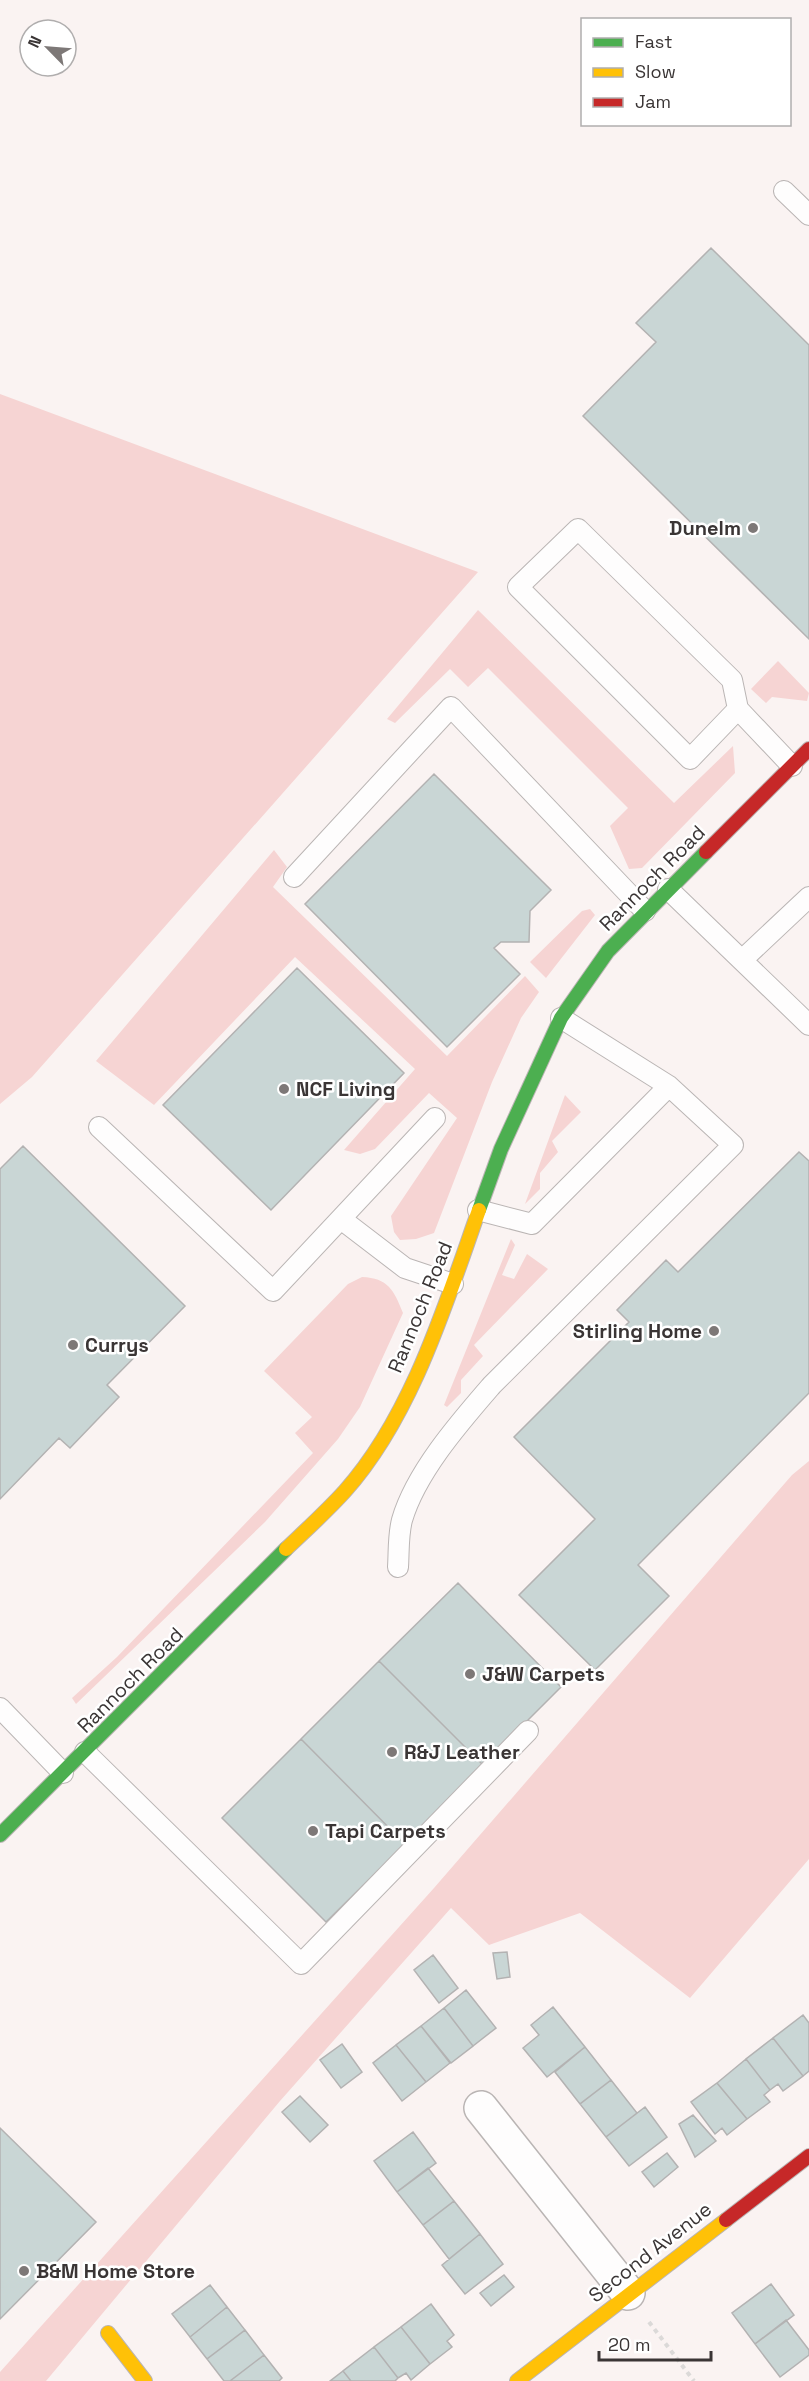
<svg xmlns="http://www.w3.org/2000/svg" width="809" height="2381" font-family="'Space Grotesk',sans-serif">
	<rect width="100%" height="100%" fill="#faf3f2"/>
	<path fill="#f6d4d3" d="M 0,394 L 478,572 L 32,1077 L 0,1104 Z
		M 478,610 L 674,803 L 733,746 L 735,773 L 642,868 L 629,869 L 610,826 L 628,808 L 488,668 L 468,687 L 450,669 L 395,723 L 387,719 Z
		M 778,661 L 809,693 L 807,701 L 772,697 L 766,703 L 751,689 Z
		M 274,850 L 287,867 L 273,887 L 447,1056 L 525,976 L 539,992 L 521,1018 L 492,1082 L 434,1233 L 416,1239 L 400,1240 L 394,1232 L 391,1216 L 457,1118 L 429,1093 L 375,1149 L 360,1154 L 344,1150 L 415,1069 L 295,957 L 154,1105 L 96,1061 Z
		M 590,909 L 595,915 L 546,978 L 530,962 L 582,911 Z
		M 565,1095 L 581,1112 L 552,1141 L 558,1152 L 540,1173 L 540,1189 L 525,1204 Z
		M 511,1239 L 515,1245 L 502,1275 L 514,1279 L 527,1254 L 548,1269 L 474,1345 L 483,1356 L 461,1380 L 461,1393 L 447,1407 L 444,1405 Z
		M 362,1277 C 388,1278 394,1290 403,1313 L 360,1407 L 338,1439 L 265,1522 L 76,1704 L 72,1698 L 117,1657 L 313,1453 L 295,1433 L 312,1417 L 264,1371 L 348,1284 Z
		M 809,1461 L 809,1859 L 690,1998 L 580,1913 L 489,1945 L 451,1908 L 280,2101 L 46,2381 L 0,2381 L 0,2372 L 434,1888 L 792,1475 Z"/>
	<path fill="#c9d6d5" stroke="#b3b2b2" stroke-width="1.5" d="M 711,248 L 809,345 L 809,639 L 583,416 L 656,342 L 636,323 Z
		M 434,774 L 551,890 L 530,911 L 529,942 L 501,942 L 494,948 L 520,974 L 447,1047 L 305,904 Z
		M 297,968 L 404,1073 L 271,1210 L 163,1105 Z
		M 23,1146 L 185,1306 L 107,1385 L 119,1397 L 70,1448 L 59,1438 L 0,1499 L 0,1169 Z
		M 799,1152 L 809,1161 L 809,1393 L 638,1565 L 669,1596 L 595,1670 L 519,1595 L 595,1519 L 514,1437 L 629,1322 L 617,1310 L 666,1260 L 678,1272 Z
		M 458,1583 L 561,1687 L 483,1765 L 379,1661 Z
		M 379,1661 L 483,1765 L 405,1844 L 301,1739 Z
		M 301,1739 L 405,1844 L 326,1922 L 222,1818 Z
		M 507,1952 L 510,1977 L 497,1979 L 493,1953 Z
		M 433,1955 L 458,1988 L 439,2003 L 414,1970 Z
		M 466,1990 L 496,2028 L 473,2046 L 444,2008 Z
		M 553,2007 L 585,2047 L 547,2077 L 523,2048 L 539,2035 L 531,2025 Z
		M 444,2008 L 473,2046 L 451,2063 L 421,2026 Z
		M 803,2015 L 809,2023 L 809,2071 L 803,2076 L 773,2038 Z
		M 421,2026 L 450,2063 L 426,2082 L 396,2045 Z
		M 773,2038 L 803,2076 L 783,2091 L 778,2084 L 770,2090 L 746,2059 Z
		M 342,2044 L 362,2072 L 341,2088 L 320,2060 Z
		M 396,2045 L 426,2082 L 402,2101 L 373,2063 Z
		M 585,2047 L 611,2080 L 580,2104 L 555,2072 Z
		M 746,2059 L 770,2090 L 764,2095 L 770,2102 L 747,2119 L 717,2083 Z
		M 611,2080 L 637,2113 L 606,2137 L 580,2104 Z
		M 717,2083 L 747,2119 L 727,2135 L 722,2128 L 715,2134 L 691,2102 Z
		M 300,2096 L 328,2125 L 310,2142 L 282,2112 Z
		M 645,2107 L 667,2137 L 629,2166 L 606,2137 Z
		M 693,2115 L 716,2141 L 695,2157 L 679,2124 Z
		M 0,2128 L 96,2222 L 0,2319 Z
		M 413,2132 L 436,2163 L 397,2192 L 374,2161 Z
		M 667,2153 L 678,2167 L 654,2187 L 642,2172 Z
		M 428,2168 L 454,2201 L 423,2225 L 397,2192 Z
		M 454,2201 L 480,2234 L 449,2259 L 423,2225 Z
		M 480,2234 L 503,2264 L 465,2294 L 442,2265 Z
		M 504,2275 L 514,2287 L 491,2306 L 480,2293 Z
		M 771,2284 L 794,2315 L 755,2344 L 732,2313 Z
		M 210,2285 L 227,2307 L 190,2337 L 172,2314 Z
		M 431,2304 L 454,2335 L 447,2341 L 452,2347 L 430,2364 L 401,2327 Z
		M 227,2307 L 245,2330 L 207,2359 L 190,2337 Z
		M 786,2320 L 809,2350 L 809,2355 L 780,2377 L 755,2344 Z
		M 401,2327 L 430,2364 L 411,2380 L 406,2373 L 398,2378 L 374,2347 Z
		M 245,2330 L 264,2355 L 230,2381 L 224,2381 L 207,2359 Z
		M 374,2347 L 398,2378 L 395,2381 L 351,2381 L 343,2371 Z
		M 264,2355 L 282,2378 L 279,2381 L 230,2381 Z
		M 343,2371 L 351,2381 L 330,2381 Z"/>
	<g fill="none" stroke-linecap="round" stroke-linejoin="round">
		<g stroke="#bab5b4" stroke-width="22">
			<path id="lane" d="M 784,191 L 809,215
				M 578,529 L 732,680 L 738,709 L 690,759 L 518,587 Z
				M 738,709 L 792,766
				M 294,877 L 451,707 L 645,911
				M 668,889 L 809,1025
				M 742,960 L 809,897
				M 99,1127 L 273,1291 L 435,1118
				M 478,1210 L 532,1224 L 669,1086
				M 341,1219 L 405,1268 L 453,1284
				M 398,1567 C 399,1552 398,1535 402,1520 C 416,1472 460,1422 492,1385 L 733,1145 L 669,1086 L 561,1018
				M 0,1708 L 63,1773
				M 85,1752 L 301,1964 L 528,1731"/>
		</g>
		<g stroke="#bab5b4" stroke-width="36">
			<path id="street" d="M 481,2108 L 628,2293"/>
		</g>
		<g stroke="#bab5b4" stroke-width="16">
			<path id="fast" d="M 479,1210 L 501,1149 L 561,1018 L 608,951 L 706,852
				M 0,1835 L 286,1549"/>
		</g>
		<g stroke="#bab5b4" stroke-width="16">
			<path id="slow" d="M 286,1549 C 306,1530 327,1511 345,1491 C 412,1416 446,1303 479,1210
				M 108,2333 L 145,2381
				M 517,2381 L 726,2220"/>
		</g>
		<g stroke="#bab5b4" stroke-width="16">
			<path id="jam" d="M 706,852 L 809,749
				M 726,2220 L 809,2156"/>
		</g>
		<path stroke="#dbd9d8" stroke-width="4" stroke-dasharray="4.5 4.5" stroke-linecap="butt" d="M 649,2322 L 694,2381"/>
		<use href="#lane" stroke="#fefdfd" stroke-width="20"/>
		<use href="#street" stroke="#fefdfd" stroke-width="33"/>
		<use href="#fast" stroke="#4caf50" stroke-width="14"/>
		<use href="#slow" stroke="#ffc107" stroke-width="14"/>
		<use href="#jam" stroke="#c62828" stroke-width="14"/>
	</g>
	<g fill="#7d7877" stroke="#fff" stroke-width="2">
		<circle cx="753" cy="528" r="6"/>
		<circle cx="284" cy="1089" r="6"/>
		<circle cx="714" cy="1331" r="6"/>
		<circle cx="73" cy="1345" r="6"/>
		<circle cx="470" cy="1674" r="6"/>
		<circle cx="392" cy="1752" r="6"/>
		<circle cx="313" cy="1831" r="6"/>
		<circle cx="24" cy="2271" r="6"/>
	</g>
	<g text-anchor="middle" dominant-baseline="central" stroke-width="5" stroke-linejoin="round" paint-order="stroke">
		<g font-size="20" font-weight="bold" fill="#3a3535" stroke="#fff" text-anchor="start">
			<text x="741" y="528" text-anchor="end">Dunelm</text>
			<text x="296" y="1089">NCF Living</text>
			<text x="702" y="1331" text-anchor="end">Stirling Home</text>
			<text x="85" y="1345">Currys</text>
			<text x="482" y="1674">J&amp;W Carpets</text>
			<text x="404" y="1752">R&amp;J Leather</text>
			<text x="325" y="1831">Tapi Carpets</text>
			<text x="36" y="2271">B&amp;M Home Store</text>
		</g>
		<g font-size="20" fill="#3a3535" stroke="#fff">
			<text transform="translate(652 878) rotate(-45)">Rannoch Road</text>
			<text transform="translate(420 1307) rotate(-68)">Rannoch Road</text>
			<text transform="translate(130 1680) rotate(-45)">Rannoch Road</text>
			<text transform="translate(650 2252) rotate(-38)">Second Avenue</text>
		</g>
	</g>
	<rect x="581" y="18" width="210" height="108" fill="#ffffff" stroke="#b0aeae" stroke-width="1.5"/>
	<rect x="593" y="38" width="30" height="9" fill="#4caf50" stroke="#b0aeae" stroke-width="1.5"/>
	<text x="635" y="48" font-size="18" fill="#3a3535">Fast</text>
	<rect x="593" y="68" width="30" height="9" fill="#ffc107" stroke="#b0aeae" stroke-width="1.5"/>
	<text x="635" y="78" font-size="18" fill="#3a3535">Slow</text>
	<rect x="593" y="98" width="30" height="9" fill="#c62828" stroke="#b0aeae" stroke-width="1.5"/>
	<text x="635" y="108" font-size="18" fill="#3a3535">Jam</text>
	<g transform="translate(48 48) rotate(295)"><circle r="28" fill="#ffffff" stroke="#b0aeae" stroke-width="1.5"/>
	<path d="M0-4.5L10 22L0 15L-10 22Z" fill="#7d7877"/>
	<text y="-9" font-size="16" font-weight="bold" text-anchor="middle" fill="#3a3535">N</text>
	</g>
	<path d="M599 2351v9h112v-9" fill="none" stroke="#3a3535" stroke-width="3"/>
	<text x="608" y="2351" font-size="18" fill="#3a3535" stroke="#ffffff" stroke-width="4.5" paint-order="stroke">20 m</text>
</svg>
